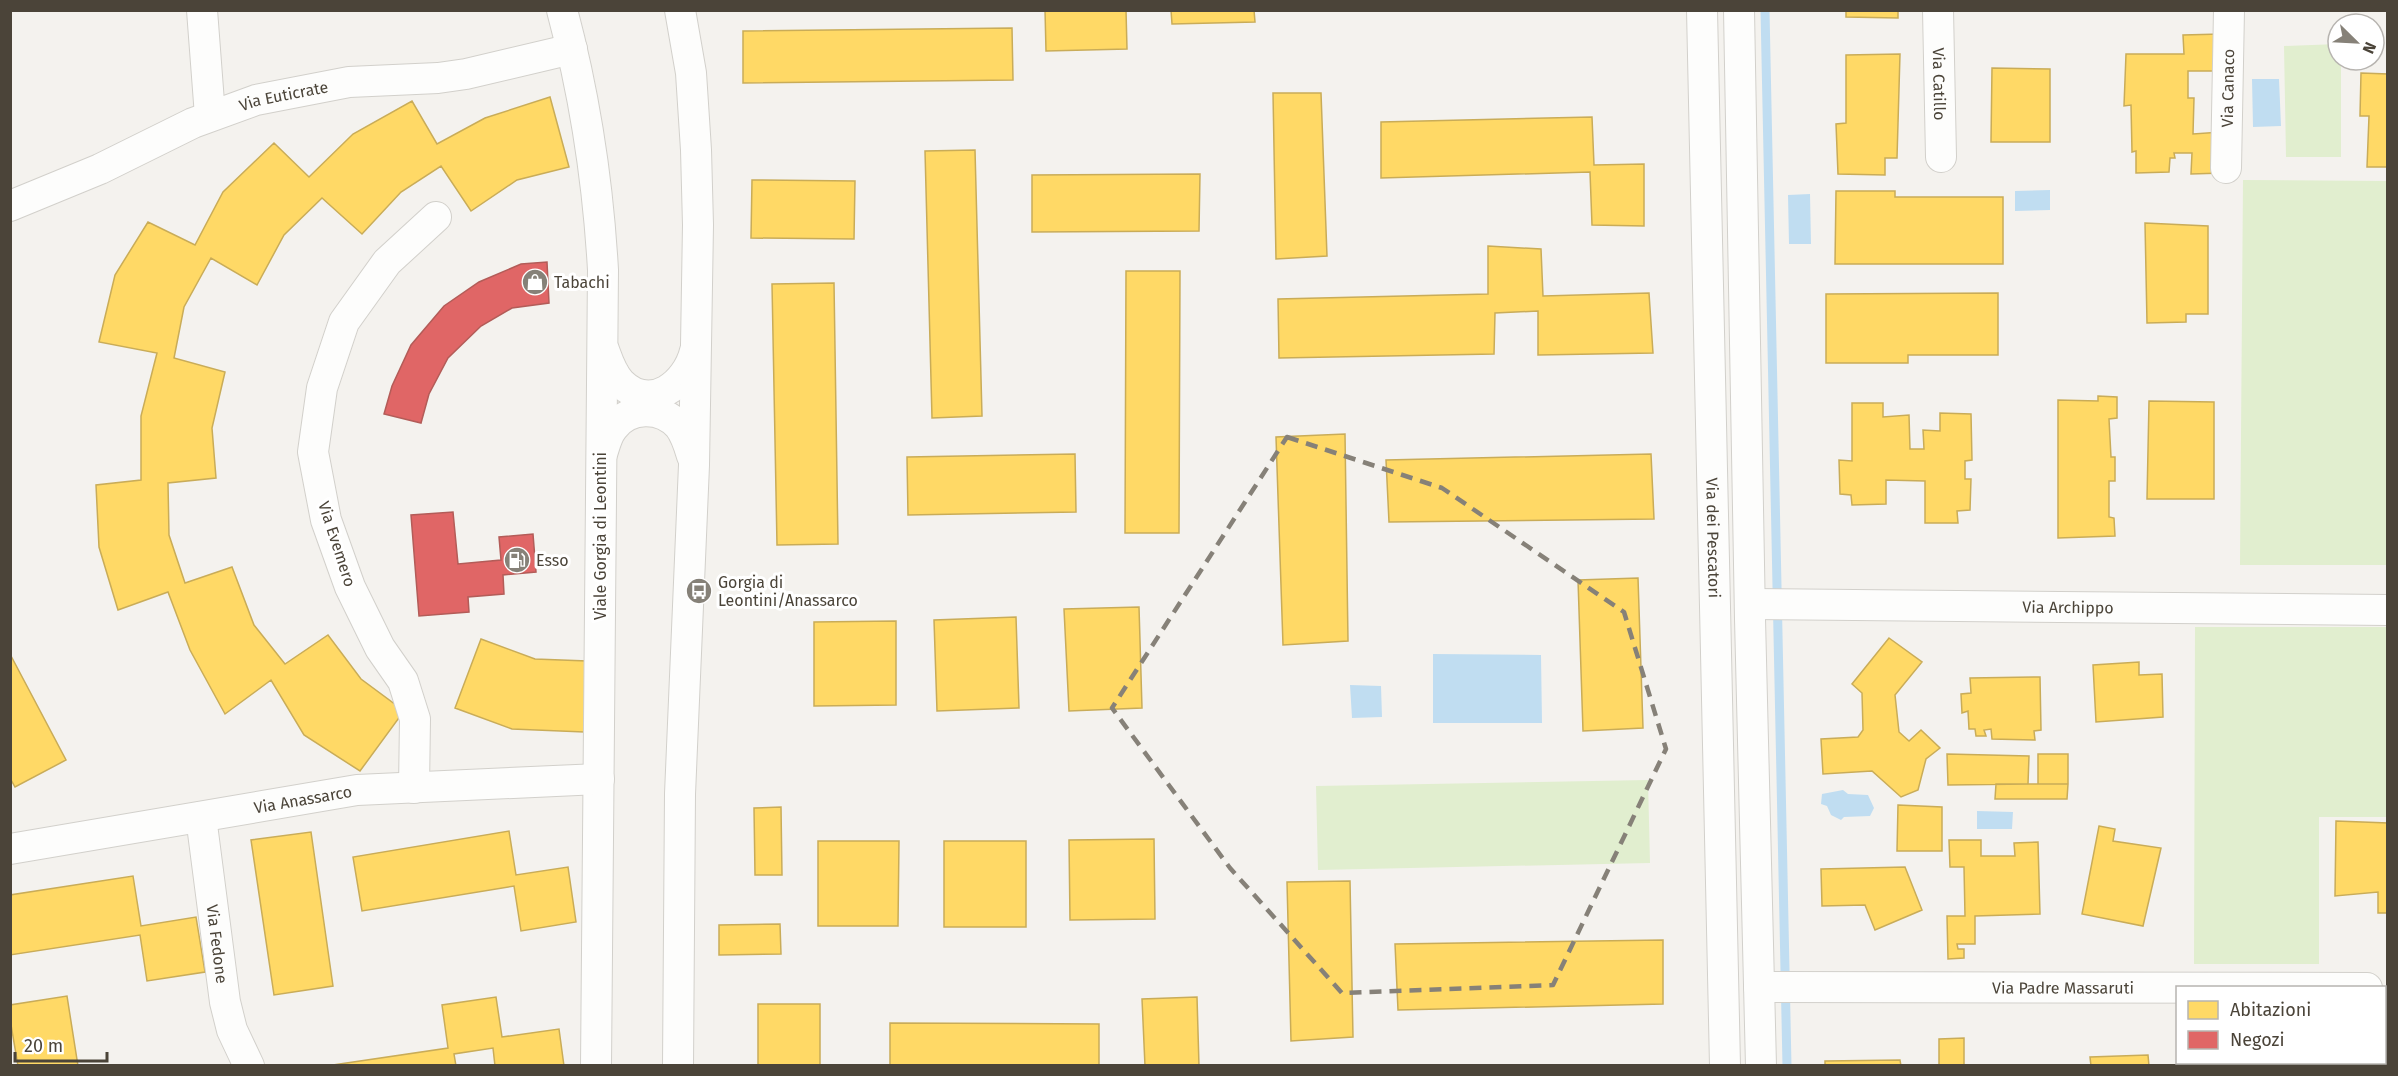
<svg xmlns="http://www.w3.org/2000/svg" width="2398" height="1076" font-family="'Fira Sans',sans-serif">
	<rect width="100%" height="100%" fill="#f4f2ee"/>
	<path fill="#e1eecf" d="M 2338,44 L 2338,60 L 2341,60 L 2341,157 L 2286,157 L 2284,46 Z
		M 2243,180 L 2387,181 L 2387,565 L 2240,565 Z
		M 2195,627 L 2387,627 L 2387,817 L 2319,817 L 2319,964 L 2194,964 Z
		M 1648,780 L 1650,863 L 1318,870 L 1316,786 Z"/>
	<path fill="#c0ddf1" d="M 2252,79 L 2279,79 L 2281,126 L 2253,127 Z
		M 2050,190 L 2050,210 L 2015,211 L 2015,191 Z
		M 1810,194 L 1811,244 L 1789,244 L 1788,195 Z
		M 1433,654 L 1541,655 L 1542,723 L 1433,723 Z
		M 1350,685 L 1381,686 L 1382,717 L 1352,718 Z
		M 1843,790 L 1848,794 L 1868,795 L 1874,808 L 1870,816 L 1844,817 L 1841,820 L 1831,815 L 1827,806 L 1821,804 L 1822,794 Z
		M 1977,811 L 2013,812 L 2012,829 L 1977,829 Z"/>
	<path fill="#ffd966" stroke="#c9ac58" stroke-width="1.5" d="M 1045,10 L 1126,10 L 1127,49 L 1046,51 Z
		M 1171,10 L 1254,10 L 1255,22 L 1172,24 Z
		M 1846,10 L 1898,10 L 1898,18 L 1846,17 Z
		M 1012,28 L 1013,80 L 743,83 L 743,31 Z
		M 2221,34 L 2221,71 L 2188,71 L 2188,98 L 2194,98 L 2193,134 L 2221,132 L 2222,173 L 2191,174 L 2192,153 L 2174,153 L 2175,158 L 2170,158 L 2169,172 L 2136,173 L 2136,151 L 2132,152 L 2131,105 L 2124,106 L 2126,54 L 2184,54 L 2183,35 Z
		M 1900,54 L 1897,158 L 1885,158 L 1885,175 L 1838,174 L 1836,124 L 1846,123 L 1846,55 Z
		M 1992,68 L 2050,69 L 2050,142 L 1991,142 Z
		M 2361,73 L 2388,74 L 2388,167 L 2367,167 L 2369,116 L 2360,116 Z
		M 1273,93 L 1321,93 L 1327,256 L 1276,259 Z
		M 550,97 L 569,167 L 517,180 L 471,211 L 441,166 L 401,192 L 362,234 L 322,198 L 284,235 L 257,285 L 211,258 L 184,307 L 174,358 L 225,372 L 212,428 L 216,478 L 168,483 L 169,535 L 185,583 L 232,567 L 254,625 L 285,664 L 328,635 L 361,679 L 404,711 L 360,771 L 304,735 L 271,680 L 225,714 L 190,650 L 168,592 L 118,610 L 99,547 L 96,485 L 141,480 L 141,416 L 157,353 L 99,342 L 115,275 L 148,222 L 195,245 L 223,192 L 274,143 L 309,177 L 353,134 L 412,101 L 437,144 L 485,118 Z
		M 1592,117 L 1594,165 L 1644,164 L 1644,226 L 1592,225 L 1590,172 L 1381,178 L 1381,122 Z
		M 975,150 L 982,416 L 932,418 L 925,151 Z
		M 1200,174 L 1199,231 L 1032,232 L 1032,175 Z
		M 752,180 L 855,181 L 854,239 L 751,238 Z
		M 1836,191 L 1895,191 L 1895,197 L 2003,197 L 2003,264 L 1835,264 Z
		M 2145,223 L 2208,226 L 2208,314 L 2186,314 L 2186,322 L 2147,323 Z
		M 1488,246 L 1541,249 L 1543,296 L 1649,293 L 1653,353 L 1538,355 L 1538,311 L 1495,313 L 1494,354 L 1279,358 L 1278,299 L 1488,294 Z
		M 1126,271 L 1180,271 L 1179,533 L 1125,533 Z
		M 834,283 L 838,544 L 777,545 L 772,284 Z
		M 1998,293 L 1998,355 L 1908,355 L 1908,363 L 1826,363 L 1826,294 Z
		M 2098,396 L 2117,397 L 2117,418 L 2109,419 L 2111,457 L 2115,457 L 2115,481 L 2109,481 L 2109,517 L 2114,518 L 2115,536 L 2058,538 L 2058,400 L 2098,401 Z
		M 2149,401 L 2214,402 L 2214,499 L 2147,499 Z
		M 1852,403 L 1883,403 L 1883,417 L 1909,415 L 1910,449 L 1924,449 L 1923,430 L 1940,431 L 1940,413 L 1971,414 L 1972,460 L 1965,461 L 1965,479 L 1971,479 L 1970,510 L 1957,511 L 1958,523 L 1925,523 L 1925,481 L 1886,480 L 1886,504 L 1852,505 L 1851,495 L 1840,494 L 1839,460 L 1852,461 Z
		M 1345,434 L 1348,641 L 1283,645 L 1276,437 Z
		M 1075,454 L 1076,512 L 908,515 L 907,457 Z
		M 1651,454 L 1654,519 L 1389,522 L 1386,460 Z
		M 1638,578 L 1643,728 L 1583,731 L 1578,580 Z
		M 1139,607 L 1142,708 L 1069,711 L 1064,609 Z
		M 1016,617 L 1019,708 L 937,711 L 934,620 Z
		M 896,621 L 896,705 L 814,706 L 814,622 Z
		M 1889,638 L 1922,662 L 1895,695 L 1899,732 L 1909,741 L 1921,730 L 1940,748 L 1926,759 L 1918,790 L 1901,797 L 1872,771 L 1823,774 L 1821,739 L 1858,737 L 1863,730 L 1862,693 L 1852,684 Z
		M 481,639 L 535,659 L 587,661 L 584,732 L 512,729 L 455,708 Z
		M 10,654 L 66,760 L 15,787 L 10,778 Z
		M 2139,662 L 2139,675 L 2162,674 L 2163,717 L 2096,722 L 2093,665 Z
		M 2040,677 L 2041,730 L 2034,731 L 2035,740 L 1992,739 L 1991,729 L 1984,730 L 1986,736 L 1976,736 L 1975,729 L 1969,729 L 1968,711 L 1962,713 L 1961,694 L 1971,693 L 1970,678 Z
		M 1947,754 L 2029,756 L 2028,784 L 1948,785 Z
		M 2038,754 L 2068,754 L 2068,784 L 2038,784 Z
		M 1996,784 L 2068,784 L 2067,799 L 1995,799 Z
		M 1898,805 L 1942,807 L 1942,851 L 1897,851 Z
		M 781,807 L 782,875 L 755,875 L 754,808 Z
		M 2336,821 L 2388,823 L 2388,913 L 2378,913 L 2378,892 L 2335,896 Z
		M 2099,826 L 2115,829 L 2113,841 L 2161,848 L 2143,926 L 2082,914 Z
		M 509,831 L 516,875 L 568,867 L 576,922 L 521,931 L 514,886 L 362,911 L 353,857 Z
		M 311,832 L 333,986 L 274,995 L 251,840 Z
		M 1154,839 L 1155,919 L 1070,920 L 1069,840 Z
		M 1949,840 L 1981,840 L 1981,856 L 2015,856 L 2014,843 L 2038,842 L 2040,914 L 1975,916 L 1975,944 L 1957,944 L 1958,949 L 1964,949 L 1964,958 L 1948,959 L 1947,916 L 1965,916 L 1964,867 L 1950,867 Z
		M 818,841 L 899,841 L 898,926 L 818,926 Z
		M 944,841 L 1026,841 L 1026,927 L 944,927 Z
		M 1905,867 L 1922,910 L 1875,930 L 1865,905 L 1822,906 L 1821,869 Z
		M 133,876 L 141,926 L 196,917 L 205,972 L 147,981 L 140,935 L 10,955 L 10,895 Z
		M 1350,881 L 1353,1037 L 1291,1041 L 1287,882 Z
		M 780,924 L 781,954 L 719,955 L 719,925 Z
		M 1663,940 L 1663,1004 L 1398,1010 L 1395,944 Z
		M 67,996 L 78,1066 L 18,1066 L 10,1019 L 10,1005 Z
		M 496,997 L 502,1037 L 559,1029 L 564,1066 L 495,1066 L 493,1048 L 454,1054 L 456,1066 L 326,1066 L 448,1048 L 442,1005 Z
		M 1197,997 L 1199,1066 L 1145,1066 L 1142,999 Z
		M 758,1004 L 820,1004 L 820,1066 L 758,1066 Z
		M 890,1023 L 1099,1024 L 1099,1066 L 890,1066 Z
		M 1964,1038 L 1964,1066 L 1939,1066 L 1939,1039 Z
		M 2148,1055 L 2149,1066 L 2091,1066 L 2090,1057 Z
		M 1900,1060 L 1901,1066 L 1825,1066 L 1825,1061 Z"/>
	<path fill="#e06666" stroke="#b35c58" stroke-width="1.5" d="M 547,262 L 549,303 L 512,308 L 481,326 L 448,358 L 429,394 L 421,423 L 384,414 L 392,386 L 411,345 L 444,306 L 479,282 L 521,264 Z
		M 453,512 L 458,564 L 501,560 L 499,537 L 533,534 L 536,572 L 503,575 L 504,594 L 468,597 L 469,612 L 419,616 L 411,515 Z"/>
	<g fill="none" stroke-linecap="round" stroke-linejoin="round">
		<path stroke="#c0ddf1" stroke-width="9" d="M 1765,10 L 1787,1066"/>
		<g stroke="#d2d0cb" stroke-width="32">
			<g id="minor">
				<path d="M 202,10 L 210,116"/>
				<path d="M 562,10 C 585,96 598,182 603,270 L 596,1066"/>
				<path id="s1" d="M 1702,10 L 1725,1066"/>
				<path d="M 1739,10 L 1750,619 L 1761,1066"/>
				<path id="s2" d="M 1938,10 L 1941,157"/>
				<path id="s3" d="M 2226,168 L 2229,10"/>
				<path id="s4" d="M 10,206 L 100,169 L 193,123 L 256,100 L 349,82 L 438,78 L 466,74 L 572,49"/>
				<path d="M 604,350 C 608,361 612,374 621,383 C 651,413 687,384 695,351"/>
				<path d="M 602,454 C 605,445 607,435 613,428 C 629,406 661,406 679,426 C 686,435 689,446 692,456"/>
				<path id="s5" d="M 1750,604 L 2388,610"/>
				<path d="M 414,788 L 415,719 L 403,681 L 380,648 L 350,587 L 326,520 L 313,452 L 322,388 L 344,322 L 387,262 L 436,217"/>
				<path id="s6" d="M 201,817 L 225,1002 L 232,1030 L 249,1066"/>
				<path id="s7" d="M 10,849 L 357,790 L 599,779"/>
				<path id="s8" d="M 1759,987 L 2367,988"/>
				<path d="M 678,1066 L 680,794 L 694,465 L 698,225 L 696,150 L 691,73 L 680,10"/>
			</g>
		</g>
		<use href="#minor" stroke="#fdfdfc" stroke-width="30"/>
	</g>
	<path fill="none" stroke="#868178" stroke-width="4.5" stroke-dasharray="12 8" stroke-linejoin="round" d="M 1287,437 L 1442,488 L 1624,612 L 1666,749 L 1553,985 L 1342,993 L 1230,868 L 1112,708 Z"/>
	<defs>
		<g id="shop-disc" transform="scale(1.35)"><circle r="9.5" fill="#868178" stroke="#fff"/><path d="M-5-2.5h2.3a2.7 3.5 0 0 1 5.4 0H5L5.5 6h-11ZM-1.5-2.5h3a1.5 2.3 0 0 0-3 0Z" fill="#fff"/></g>
		<g id="fuel-disc" transform="scale(1.35)"><circle r="9.5" fill="#868178" stroke="#fff"/><path d="M-5.5-6h7V0h2V4h1.3V-2.5L3-4.5l.8-.8L6-3V5H2.5V1h-1V6h-7ZM-4.2-4.7v3.2H.2V-4.7Z" fill="#fff"/></g>
		<g id="bus-disc" transform="scale(1.35)"><circle r="9.5" fill="#868178" stroke="#fff"/><path d="M-5-6H5V4H4V6H2V4H-2V6H-4V4H-5ZM-3.5-4V0h7V-4ZM-3.5 1.2v1.5H-2V1.2ZM2 1.2v1.5H3.5V1.2Z" fill="#fff"/></g>
	</defs>
	<g fill-rule="evenodd">
		<use href="#shop-disc" x="535" y="282"/>
		<use href="#fuel-disc" x="517" y="560"/>
		<use href="#bus-disc" x="699" y="591"/>
	</g>
	<g text-anchor="middle" dominant-baseline="central" stroke-width="6" stroke-linejoin="round" paint-order="stroke">
		<g font-size="16" fill="#4b4439" stroke="#fff">
			<text stroke="none"><textPath href="#s2" startOffset="74">Via Catillo</textPath></text>
			<text stroke="none"><textPath href="#s3" startOffset="80">Via Canaco</textPath></text>
			<text stroke="none"><textPath href="#s4" startOffset="296">Via Euticrate</textPath></text>
			<text transform="translate(600 536) rotate(-90)">Viale Gorgia di Leontini</text>
			<text stroke="none"><textPath href="#s1" startOffset="528">Via dei Pescatori</textPath></text>
			<text transform="translate(337 544) rotate(72)">Via Evemero</text>
			<text stroke="none"><textPath href="#s5" startOffset="318">Via Archippo</textPath></text>
			<text stroke="none"><textPath href="#s7" startOffset="297">Via Anassarco</textPath></text>
			<text stroke="none"><textPath href="#s6" startOffset="128">Via Fedone</textPath></text>
			<text stroke="none"><textPath href="#s8" startOffset="304">Via Padre Massaruti</textPath></text>
		</g>
		<g font-size="16" fill="#4b4439" stroke="#fff" text-anchor="start">
			<text x="554" y="282">Tabachi</text>
			<text x="536" y="560">Esso</text>
			<text x="718" y="582">Gorgia di<tspan x="718" dy="18">Leontini/Anassarco</tspan></text>
		</g>
	</g>
	<rect width="2398" height="1076" fill="none" stroke="#4b4439" stroke-width="24"/>
	<rect x="2176" y="986" width="210" height="78" fill="#ffffff" stroke="#b7b4b0" stroke-width="1.5"/>
	<rect x="2188" y="1001" width="30" height="18" fill="#ffd966" stroke="#b7b4b0" stroke-width="1.5"/>
	<text x="2230" y="1016" font-size="18" fill="#4b4439">Abitazioni</text>
	<rect x="2188" y="1031" width="30" height="18" fill="#e06666" stroke="#b7b4b0" stroke-width="1.5"/>
	<text x="2230" y="1046" font-size="18" fill="#4b4439">Negozi</text>
	<g transform="translate(2356 42) rotate(114)"><circle r="28" fill="#ffffff" stroke="#b7b4b0" stroke-width="1.5"/>
	<path d="M0-4.5L10 22L0 15L-10 22Z" fill="#868178"/>
	<text y="-9" font-size="16" font-weight="bold" text-anchor="middle" fill="#4b4439">N</text>
	</g>
	<path d="M15 1052v9h92v-9" fill="none" stroke="#4b4439" stroke-width="3"/>
	<text x="24" y="1052" font-size="18" fill="#4b4439" stroke="#ffffff" stroke-width="4.5" paint-order="stroke">20 m</text>
</svg>
